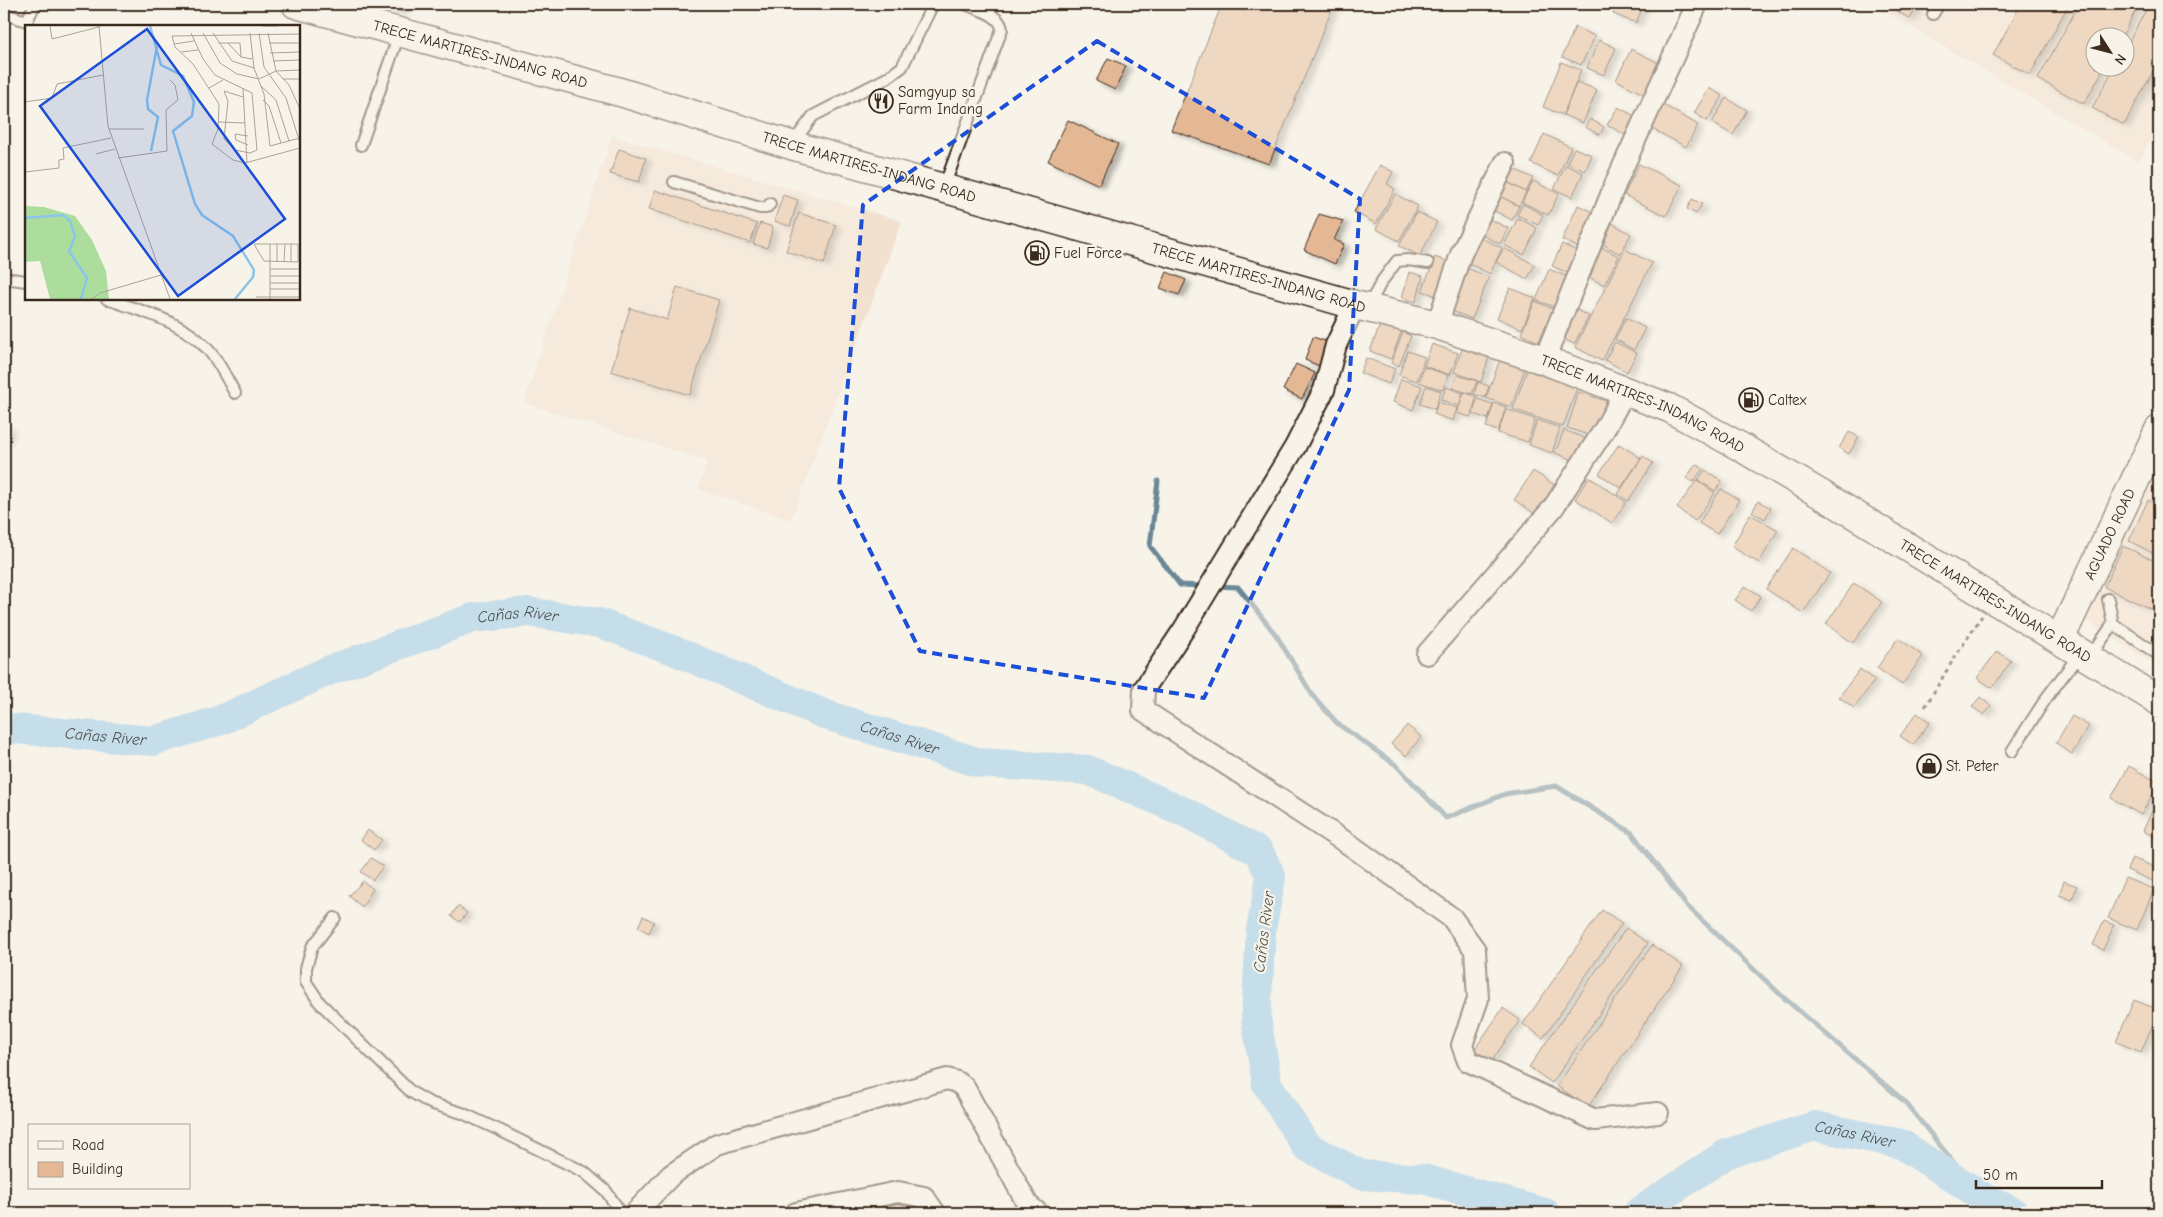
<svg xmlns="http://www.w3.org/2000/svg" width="2163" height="1217" font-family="'Comic Neue',sans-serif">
	<defs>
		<filter id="shadow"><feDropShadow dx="5.5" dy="3" stdDeviation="2.5" flood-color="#0004"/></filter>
	</defs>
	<rect width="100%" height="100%" fill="#f7f3e8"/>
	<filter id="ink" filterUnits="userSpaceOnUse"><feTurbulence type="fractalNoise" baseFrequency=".02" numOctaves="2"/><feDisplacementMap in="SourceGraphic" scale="10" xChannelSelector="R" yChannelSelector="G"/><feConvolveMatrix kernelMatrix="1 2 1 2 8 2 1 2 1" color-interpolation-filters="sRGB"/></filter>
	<g filter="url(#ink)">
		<path fill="#f2e1cf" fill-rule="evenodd" d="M 1872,4 L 2159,4 L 2159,122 L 2139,162 ZM 2096,38 L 2126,38 L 2126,68 L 2096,68 Z
			M 612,136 L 902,221 L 791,520 L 698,489 L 707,461 L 524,403 Z
			M 2159,463 L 2159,668 L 2085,620 Z"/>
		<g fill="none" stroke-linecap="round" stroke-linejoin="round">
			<path stroke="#6b8798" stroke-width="5" d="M 1158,481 L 1150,546 L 1180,585 L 1205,586
				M 1216,586 L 1238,587 L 1276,635 L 1313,696 L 1338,724 L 1396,765 L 1446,818 L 1505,794 L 1556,786 L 1632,833 L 1686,905 L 1783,997 L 1905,1102 L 1980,1195"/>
			<g stroke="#8bc5ea" stroke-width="30">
				<path id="s1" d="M 4,728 L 153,741 L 221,720 L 330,670 L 473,618 L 528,612 L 599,623 L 673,650 L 826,715 L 980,763 L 1088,770 L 1187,813 L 1259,852 L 1271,877 L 1261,930 L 1256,1018 L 1267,1084 L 1306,1146 L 1361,1175 L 1423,1179 L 1545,1213"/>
				<path id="s2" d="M 1638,1213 L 1726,1154 L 1815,1126 L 1901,1144 L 1980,1195 L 2015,1213"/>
			</g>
		</g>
		<path fill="#e5b895" stroke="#3b2a1e" filter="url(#shadow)" d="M 371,4 L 380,4 L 379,8 L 370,8 Z
			M 389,4 L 405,4 L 402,12 L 388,8 Z
			M 1222,4 L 1334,4 L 1269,164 L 1171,130 Z
			M 1616,4 L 1644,4 L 1636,23 L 1613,14 Z
			M 1886,4 L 1918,4 L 1910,19 Z
			M 2021,4 L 2069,4 L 2030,75 L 1993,55 Z
			M 2079,4 L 2139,4 L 2121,38 L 2096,38 L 2096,68 L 2104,68 L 2084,104 L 2038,79 Z
			M 2149,4 L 2159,4 L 2159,60 L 2124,125 L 2092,108 L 2114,68 L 2126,68 L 2126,47 Z
			M 1575,27 L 1595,36 L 1581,65 L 1562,57 Z
			M 1599,40 L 1616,48 L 1604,75 L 1587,68 Z
			M 1631,49 L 1663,65 L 1647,96 L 1616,80 Z
			M 1108,58 L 1126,66 L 1115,90 L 1096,81 Z
			M 1561,62 L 1581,70 L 1563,115 L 1543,107 Z
			M 1577,82 L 1597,90 L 1583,123 L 1563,115 Z
			M 1709,88 L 1723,96 L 1707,121 L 1694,113 Z
			M 1726,98 L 1747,110 L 1733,135 L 1712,123 Z
			M 1660,103 L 1698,125 L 1686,147 L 1647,126 Z
			M 1618,107 L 1636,117 L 1626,135 L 1607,125 Z
			M 1590,119 L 1604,127 L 1600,135 L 1585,127 Z
			M 1068,120 L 1118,144 L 1099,185 L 1048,161 Z
			M 1544,134 L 1571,147 L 1558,176 L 1531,163 Z
			M 1574,148 L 1592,155 L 1585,171 L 1567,163 Z
			M 619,149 L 646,158 L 639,182 L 610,174 Z
			M 1639,164 L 1682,185 L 1666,216 L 1624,195 Z
			M 1380,165 L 1393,172 L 1387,184 L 1395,189 L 1376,224 L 1354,212 Z
			M 1566,165 L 1583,173 L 1572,197 L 1554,189 Z
			M 1510,167 L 1533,178 L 1526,192 L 1503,180 Z
			M 1503,180 L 1526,192 L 1519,206 L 1496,194 Z
			M 1533,181 L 1559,194 L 1548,215 L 1522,202 Z
			M 655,190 L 757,224 L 750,243 L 649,209 Z
			M 1395,194 L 1418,206 L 1399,241 L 1376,229 Z
			M 1496,194 L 1519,206 L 1512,220 L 1489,208 Z
			M 783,195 L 798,200 L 790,226 L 774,221 Z
			M 1692,199 L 1702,204 L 1696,214 L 1687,209 Z
			M 1523,204 L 1543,215 L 1538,225 L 1517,215 Z
			M 1578,205 L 1598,215 L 1582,249 L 1562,240 Z
			M 1417,212 L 1437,222 L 1420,256 L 1399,246 Z
			M 799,213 L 836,225 L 824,264 L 786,251 Z
			M 1319,214 L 1343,221 L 1334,240 L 1344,244 L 1335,264 L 1304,250 Z
			M 1487,218 L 1508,228 L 1500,244 L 1480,234 Z
			M 1518,218 L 1537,228 L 1524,255 L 1504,245 Z
			M 1605,219 L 1631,234 L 1620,254 L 1594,239 Z
			M 760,223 L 773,227 L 767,248 L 753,244 Z
			M 1473,234 L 1502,248 L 1490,274 L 1461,260 Z
			M 1562,244 L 1581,253 L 1572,275 L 1552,266 Z
			M 1595,244 L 1619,256 L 1604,285 L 1580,273 Z
			M 1504,248 L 1535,265 L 1527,279 L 1496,262 Z
			M 1625,249 L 1652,263 L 1602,361 L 1575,347 Z
			M 1435,257 L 1453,264 L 1440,297 L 1422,291 Z
			M 1462,266 L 1489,277 L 1472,319 L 1444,308 Z
			M 1549,269 L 1572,279 L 1559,309 L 1536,300 Z
			M 1167,272 L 1186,280 L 1179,295 L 1160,288 Z
			M 1409,272 L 1423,276 L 1416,302 L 1402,298 Z
			M 677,287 L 719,300 L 690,395 L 611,371 L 630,308 L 667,320 Z
			M 1510,288 L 1535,298 L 1522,329 L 1497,318 Z
			M 1535,301 L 1559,312 L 1545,345 L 1521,334 Z
			M 1569,306 L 1589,316 L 1574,344 L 1554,334 Z
			M 1626,318 L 1645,328 L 1634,350 L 1615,339 Z
			M 1381,322 L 1402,330 L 1391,359 L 1370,351 Z
			M 1403,332 L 1411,336 L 1399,366 L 1391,363 Z
			M 1313,337 L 1331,343 L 1322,367 L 1305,360 Z
			M 1615,342 L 1637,353 L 1627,372 L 1605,360 Z
			M 1432,344 L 1458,353 L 1450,375 L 1424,366 Z
			M 1462,349 L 1489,357 L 1481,382 L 1454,372 Z
			M 1407,351 L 1425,357 L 1417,381 L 1399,375 Z
			M 1366,358 L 1395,369 L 1389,384 L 1360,373 Z
			M 1500,359 L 1525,368 L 1511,407 L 1486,398 Z
			M 1296,364 L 1315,373 L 1302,399 L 1283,390 Z
			M 1424,367 L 1448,375 L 1443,390 L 1419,382 Z
			M 1527,370 L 1577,388 L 1563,427 L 1513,409 Z
			M 1457,375 L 1477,381 L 1472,394 L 1452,388 Z
			M 1401,379 L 1422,386 L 1413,410 L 1393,402 Z
			M 1478,382 L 1489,386 L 1485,398 L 1474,394 Z
			M 1426,386 L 1441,391 L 1435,409 L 1420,404 Z
			M 1446,387 L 1463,393 L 1459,406 L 1441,400 Z
			M 1464,392 L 1477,397 L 1470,417 L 1457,413 Z
			M 1579,392 L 1606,401 L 1594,437 L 1567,428 Z
			M 1477,399 L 1493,404 L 1488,419 L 1473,414 Z
			M 1438,402 L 1457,408 L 1453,421 L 1434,414 Z
			M 1494,403 L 1506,407 L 1498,431 L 1486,427 Z
			M 1506,409 L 1535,419 L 1528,442 L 1498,433 Z
			M 1537,420 L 1560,428 L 1552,453 L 1529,445 Z
			M 4,426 L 10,428 L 4,443 Z
			M 1564,430 L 1587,439 L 1578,462 L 1555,453 Z
			M 1849,432 L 1859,437 L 1849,454 L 1839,448 Z
			M 1619,444 L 1641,458 L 1621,488 L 1599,474 Z
			M 1643,456 L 1653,463 L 1628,501 L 1618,494 Z
			M 1696,464 L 1703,469 L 1693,482 L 1686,478 Z
			M 1705,470 L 1722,481 L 1715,491 L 1698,480 Z
			M 1533,471 L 1559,488 L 1540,517 L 1514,500 Z
			M 1589,477 L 1626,502 L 1612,523 L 1575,499 Z
			M 1697,480 L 1715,493 L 1695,521 L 1677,508 Z
			M 2159,481 L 2159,497 L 2153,494 Z
			M 1721,489 L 1739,500 L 1717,534 L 1699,523 Z
			M 2148,500 L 2159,505 L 2159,556 L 2129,541 Z
			M 1758,501 L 1771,508 L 1765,519 L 1752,512 Z
			M 1750,514 L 1778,530 L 1759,563 L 1732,547 Z
			M 2123,546 L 2159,563 L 2159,613 L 2104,587 Z
			M 1793,548 L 1830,573 L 1803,613 L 1766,589 Z
			M 1854,583 L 1882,602 L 1853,643 L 1826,624 Z
			M 1745,586 L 1761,596 L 1751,611 L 1735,600 Z
			M 1898,638 L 1923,656 L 1902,685 L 1877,668 Z
			M 1997,651 L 2011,661 L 1992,688 L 1977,678 Z
			M 1860,669 L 1875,680 L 1854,708 L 1839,697 Z
			M 1980,697 L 1991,706 L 1984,715 L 1972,707 Z
			M 1917,713 L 1930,722 L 1913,745 L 1900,736 Z
			M 2072,716 L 2089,726 L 2072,754 L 2056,743 Z
			M 1407,725 L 1421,737 L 1406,756 L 1391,744 Z
			M 2129,766 L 2159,783 L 2141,815 L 2111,798 Z
			M 2159,795 L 2159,839 L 2143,831 Z
			M 368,830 L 382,840 L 374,850 L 361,840 Z
			M 371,858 L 383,866 L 373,880 L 361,872 Z
			M 2132,858 L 2159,869 L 2158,883 L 2127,870 Z
			M 2125,878 L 2154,889 L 2137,930 L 2108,918 Z
			M 363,881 L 373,889 L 362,907 L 349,896 Z
			M 2064,881 L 2077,886 L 2072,900 L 2059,895 Z
			M 458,906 L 467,913 L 460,922 L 451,916 Z
			M 1602,910 L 1622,923 L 1543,1038 L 1523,1024 Z
			M 643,916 L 654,922 L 649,933 L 638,927 Z
			M 2104,921 L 2114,925 L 2103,950 L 2093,945 Z
			M 1626,928 L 1648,943 L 1552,1083 L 1529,1067 Z
			M 1652,945 L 1683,966 L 1588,1107 L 1557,1086 Z
			M 2134,1000 L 2159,1010 L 2141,1052 L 2116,1042 Z
			M 1503,1008 L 1520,1020 L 1491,1062 L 1474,1050 Z
			M 872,1207 L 872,1213 L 857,1213 L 857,1210 Z"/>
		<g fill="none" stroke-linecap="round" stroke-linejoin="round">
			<g stroke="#3b2a1e" stroke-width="14">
				<path id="lane" d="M 4,14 L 27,21 L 35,4
					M 1933,14 L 1939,4
					M 793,143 L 813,116 L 887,78 L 902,67 L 933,4
					M 361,145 L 399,34
					M 674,182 L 760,208 L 766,208 L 770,204
					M 944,187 L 1002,29 C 1000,14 978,10 965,4
					M 4,278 L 26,281
					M 107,299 C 144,312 190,323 214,357 C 222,368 228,381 235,393
					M 1368,307 L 1382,281 L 1397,261 L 1408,260 L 1428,263
					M 2113,624 L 2159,655
					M 2090,657 L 2113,624 L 2108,599
					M 2012,751 L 2047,697 L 2079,655
					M 335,918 L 312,947 L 306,968 L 306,982 L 320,1003 L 411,1092 L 430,1103 L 462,1113 L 499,1130 L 584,1172 L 606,1191 L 621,1213"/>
			</g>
			<g stroke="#3b2a1e" stroke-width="24">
				<path id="street" d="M 1355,305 L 1336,345 L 1324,390 L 1295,447 L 1184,629 L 1144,689 L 1143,710 L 1353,847 L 1452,918 L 1475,950 L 1478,999 L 1462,1045 L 1468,1061 L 1595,1120 L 1658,1113
					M 1437,325 L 1461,254 L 1505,163
					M 1544,360 L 1617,180 L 1697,4
					M 1427,654 L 1553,508 L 1604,430 L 1626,390
					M 635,1213 L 671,1175 L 717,1144 L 947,1079 L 957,1082 L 964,1087 L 1028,1205 L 1038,1213
					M 796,1213 L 898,1192 L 924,1197 L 935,1213"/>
			</g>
			<g stroke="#3b2a1e" stroke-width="31">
				<g id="secondary">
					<path id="s3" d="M 2060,639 L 2159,430"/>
				</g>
			</g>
			<g stroke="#3b2a1e" stroke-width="31">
				<g id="primary">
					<path id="s4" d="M 296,4 L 620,92 L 791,145 L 1355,305 L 1437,325 L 1544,360 L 1669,408 L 1739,446 L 1834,502 L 2159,701"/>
				</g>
			</g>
			<path stroke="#3b2a1e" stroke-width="3" stroke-dasharray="4 4" stroke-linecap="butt" d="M 1925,707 L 1953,660 L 1982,616"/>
			<use href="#lane" stroke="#f7f3e8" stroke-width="10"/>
			<use href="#street" stroke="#f7f3e8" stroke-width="20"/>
			<use href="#secondary" stroke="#f7f3e8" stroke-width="28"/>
			<use href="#primary" stroke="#f7f3e8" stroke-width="28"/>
		</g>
	</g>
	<path d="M0 0H2163V1217H0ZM 1097,41 L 1360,199 L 1349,390 L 1204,698 L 920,651 L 839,488 L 863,205 Z" fill="#f7f3e8" fill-opacity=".55" fill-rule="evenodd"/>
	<path fill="none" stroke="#1d4ed8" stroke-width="4" stroke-dasharray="10 6" stroke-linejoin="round" d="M 1097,41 L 1360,199 L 1349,390 L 1204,698 L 920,651 L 839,488 L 863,205 Z"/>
	<defs>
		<g id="restaurant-ring" transform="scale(1.25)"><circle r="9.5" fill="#f7f3e8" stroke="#3b2a1e" stroke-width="1.5"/><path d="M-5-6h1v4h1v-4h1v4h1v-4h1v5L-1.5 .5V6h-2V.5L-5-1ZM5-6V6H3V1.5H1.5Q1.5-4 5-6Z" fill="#3b2a1e"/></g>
		<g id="fuel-ring" transform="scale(1.25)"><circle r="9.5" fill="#f7f3e8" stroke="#3b2a1e" stroke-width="1.5"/><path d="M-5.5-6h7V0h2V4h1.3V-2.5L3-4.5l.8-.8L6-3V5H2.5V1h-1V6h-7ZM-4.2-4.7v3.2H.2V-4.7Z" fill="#3b2a1e"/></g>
		<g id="shop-ring" transform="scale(1.25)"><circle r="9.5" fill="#f7f3e8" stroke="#3b2a1e" stroke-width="1.5"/><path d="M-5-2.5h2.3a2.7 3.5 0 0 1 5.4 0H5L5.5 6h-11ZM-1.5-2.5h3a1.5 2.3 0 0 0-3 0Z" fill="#3b2a1e"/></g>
	</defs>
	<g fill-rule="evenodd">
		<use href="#restaurant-ring" x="881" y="101"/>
		<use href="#fuel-ring" x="1037" y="253"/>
		<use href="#fuel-ring" x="1751" y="400"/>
		<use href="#shop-ring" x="1929" y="766"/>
	</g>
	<g text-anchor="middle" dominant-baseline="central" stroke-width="4.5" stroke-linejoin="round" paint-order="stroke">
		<g font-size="15" fill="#3b2a1e" stroke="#f7f3e8">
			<text stroke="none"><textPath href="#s4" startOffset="191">TRECE MARTIRES-INDANG ROAD</textPath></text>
			<text stroke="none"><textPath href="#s4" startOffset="596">TRECE MARTIRES-INDANG ROAD</textPath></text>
			<text stroke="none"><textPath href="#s4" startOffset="1001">TRECE MARTIRES-INDANG ROAD</textPath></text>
			<text stroke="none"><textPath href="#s4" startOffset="1406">TRECE MARTIRES-INDANG ROAD</textPath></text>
			<text stroke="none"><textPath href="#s3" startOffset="116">AGUADO ROAD</textPath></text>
			<text stroke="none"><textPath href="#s4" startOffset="1811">TRECE MARTIRES-INDANG ROAD</textPath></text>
		</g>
		<g font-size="15" fill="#3b2a1e" stroke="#f7f3e8" text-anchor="start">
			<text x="898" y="92">Samgyup sa<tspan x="898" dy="17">Farm Indang</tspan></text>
			<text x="1054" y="253">Fuel Force</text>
			<text x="1768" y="400">Caltex</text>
			<text x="1946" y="766">St. Peter</text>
		</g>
		<g font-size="16" font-style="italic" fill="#4f5151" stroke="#f7f3e8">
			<text stroke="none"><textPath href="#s1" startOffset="538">Cañas River</textPath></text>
			<text stroke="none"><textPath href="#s1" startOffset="102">Cañas River</textPath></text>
			<text stroke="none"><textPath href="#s1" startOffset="942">Cañas River</textPath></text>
			<text transform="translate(1264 932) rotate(-83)">Cañas River</text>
			<text stroke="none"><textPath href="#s2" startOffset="240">Cañas River</textPath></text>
		</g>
	</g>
	<g transform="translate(25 25)">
		<rect width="275" height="275" fill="#f7f3e8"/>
		<path d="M 0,181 L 19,182 L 50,191 L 67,215 L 81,246 L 84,274 L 25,274 L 15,236 L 0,237 Z" fill="#acdd9d"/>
		<path fill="none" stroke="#8bc5ea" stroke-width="2.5" d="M 125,1 L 136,40 L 158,51 L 169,77 L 167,91 L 148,106 L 170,179 L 177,190 L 208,211 L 229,245 L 228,252 L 210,274M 126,126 L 133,92 L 123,84 L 122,75 L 132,21M 0,193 L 38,190 L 45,196 L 50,212 L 44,226 L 62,253 L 56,274"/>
		<path fill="none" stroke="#aca397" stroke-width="1" d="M 25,1 L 27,14 L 74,2M 74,1 L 83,101 L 145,274M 237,1 L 253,1M 166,8 L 178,34 L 190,50 L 227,68 L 232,125 L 225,128 L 210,125 L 199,114 L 203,76 L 199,66 L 218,72M 178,8 L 195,38 L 212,49 L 234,54 L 251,46 L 275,45M 188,8 L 207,36 L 229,43M 225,8 L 229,43 L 239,69 L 245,121 L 275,113M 234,8 L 239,42 L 261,73 L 275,118M 243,8 L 251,46 L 264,60 L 275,84M 275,9 L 147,11 L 150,22 L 168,39 L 194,79 L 193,104 L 187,119 L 208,135 L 220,138 L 275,123M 193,18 L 215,18 L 216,32M 203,18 L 216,32 L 227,34M 244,18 L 275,18M 149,19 L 169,16M 156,27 L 173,25M 245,28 L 275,27M 248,36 L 275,35M 258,54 L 275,54M 236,61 L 251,75 L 264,116M 184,63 L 198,55M 218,63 L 222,138M 238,75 L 244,81 L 256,118M 0,77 L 27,73 L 32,59 L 78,50M 194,97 L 220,98M 84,104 L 119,104M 223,120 L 211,115 L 210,109 L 223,111M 71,129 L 90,124M 93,133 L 142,126 L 141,85 L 153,75 L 150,60 L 145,55M 0,147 L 34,143 L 34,135 L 39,134 L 38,123 L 86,113M 229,219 L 273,219 L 273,237 L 239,236 ZM 252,237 L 252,219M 259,237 L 260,219M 266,237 L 266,219M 245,244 L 275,244M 245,251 L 275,251M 245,258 L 275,258M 245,264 L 275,264M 231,272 L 275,272M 67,274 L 75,268 L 136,250M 245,274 L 245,219"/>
		<path fill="#1d4ed8" fill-opacity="0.15" stroke="#1d4ed8" stroke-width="2.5" d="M 122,4 L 260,194 L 153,271 L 15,81 Z"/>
		<rect width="275" height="275" fill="none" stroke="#3b2a1e" stroke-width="2.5"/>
	</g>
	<rect width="2163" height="1217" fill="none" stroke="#f7f3e8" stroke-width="20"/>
	<rect x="10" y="10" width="2143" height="1197" fill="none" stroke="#3b2a1e" stroke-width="2" filter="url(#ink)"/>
	<rect x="28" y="1124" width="162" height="65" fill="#f7f3e8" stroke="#aca397"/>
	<rect x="38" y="1141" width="25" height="8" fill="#f7f3e8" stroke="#aca397"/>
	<text x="72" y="1150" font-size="15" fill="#3b2a1e">Road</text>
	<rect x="38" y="1162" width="25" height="15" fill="#e5b895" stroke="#aca397"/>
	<text x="72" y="1174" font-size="15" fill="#3b2a1e">Building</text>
	<g transform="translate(2110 52) rotate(126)"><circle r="24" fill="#f7f3e8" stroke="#aca397"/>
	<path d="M0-4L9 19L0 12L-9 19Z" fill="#3b2a1e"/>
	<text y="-8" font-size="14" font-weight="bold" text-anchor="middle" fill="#3b2a1e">N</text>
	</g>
	<path d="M1976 1180v8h126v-8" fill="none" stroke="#3b2a1e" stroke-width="2.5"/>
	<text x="1983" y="1180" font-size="15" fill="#3b2a1e" stroke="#f7f3e8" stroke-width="4" paint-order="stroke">50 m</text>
</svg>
